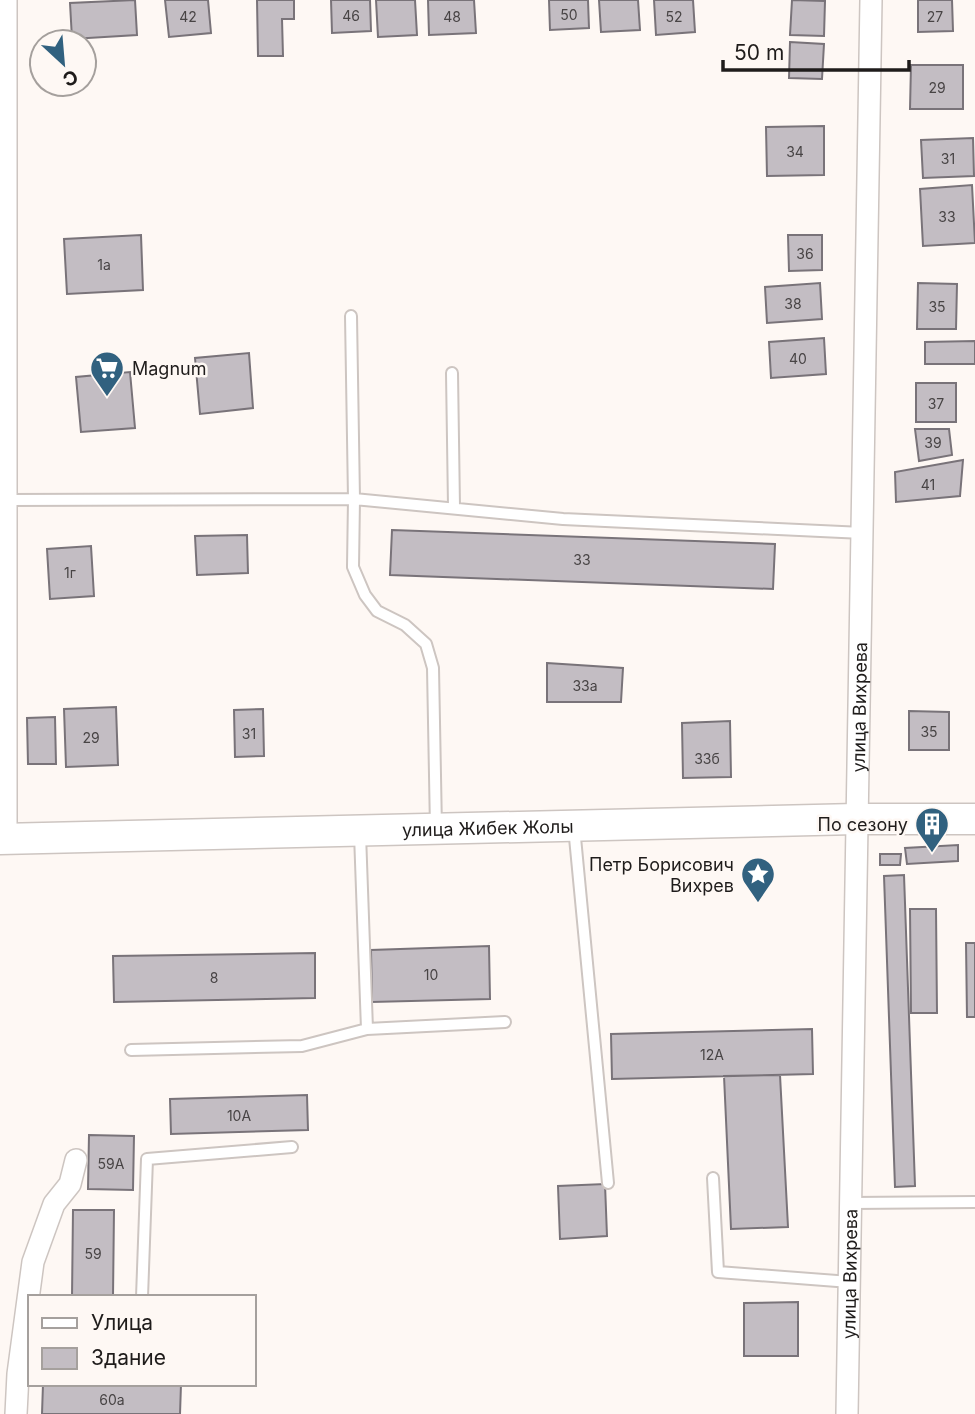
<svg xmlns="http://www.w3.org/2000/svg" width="975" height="1414" font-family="Inter,sans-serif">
	<rect width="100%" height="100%" fill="#fef8f4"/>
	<path fill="#c3bdc3" stroke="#797379" stroke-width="2" d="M 135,0 L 137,35 L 72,39 L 70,3 Z
		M 165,0 L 208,0 L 211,33 L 169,37 Z
		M 257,0 L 294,0 L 294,19 L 282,19 L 283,56 L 258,56 Z
		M 331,0 L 370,0 L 371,31 L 332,33 Z
		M 376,0 L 415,0 L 417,35 L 378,37 Z
		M 428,0 L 474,0 L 476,33 L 429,35 Z
		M 549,0 L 588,0 L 589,28 L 550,30 Z
		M 599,0 L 638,0 L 640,30 L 601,32 Z
		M 654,0 L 693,0 L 695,32 L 656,35 Z
		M 792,0 L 825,1 L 824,36 L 790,35 Z
		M 918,0 L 952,0 L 953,31 L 918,32 Z
		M 790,42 L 824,44 L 822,79 L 789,78 Z
		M 911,65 L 963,65 L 963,109 L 910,109 Z
		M 824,126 L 824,175 L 767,176 L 766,127 Z
		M 973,138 L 974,176 L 923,178 L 921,140 Z
		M 972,185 L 975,243 L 923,246 L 920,189 Z
		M 141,235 L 143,290 L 67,294 L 64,239 Z
		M 788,235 L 822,235 L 822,270 L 789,271 Z
		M 820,283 L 822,319 L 767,323 L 765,287 Z
		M 918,283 L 957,284 L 956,329 L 917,329 Z
		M 824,338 L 826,374 L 771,378 L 769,342 Z
		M 975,341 L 975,364 L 925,364 L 925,342 Z
		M 249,353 L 253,408 L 200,414 L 195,358 Z
		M 130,372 L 135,428 L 81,432 L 76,377 Z
		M 916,383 L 956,383 L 956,422 L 916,422 Z
		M 915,429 L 949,429 L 952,455 L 919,461 Z
		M 963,460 L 960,496 L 896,502 L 895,472 Z
		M 392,530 L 775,544 L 773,589 L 390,575 Z
		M 247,535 L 248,573 L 197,575 L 195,536 Z
		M 91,546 L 94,596 L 50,599 L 47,549 Z
		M 547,663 L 623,668 L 621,702 L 547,702 Z
		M 116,707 L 118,765 L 66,767 L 64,709 Z
		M 263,709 L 264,756 L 235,757 L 234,710 Z
		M 909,711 L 949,712 L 949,750 L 909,750 Z
		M 55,717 L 56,764 L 28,764 L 27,718 Z
		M 730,721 L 731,777 L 683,778 L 682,723 Z
		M 958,845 L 958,861 L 907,864 L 905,848 Z
		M 880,854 L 901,854 L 900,865 L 880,865 Z
		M 904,875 L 915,1186 L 895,1187 L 884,876 Z
		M 910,909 L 936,909 L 937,1013 L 911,1013 Z
		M 966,943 L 975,943 L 975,1017 L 967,1017 Z
		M 489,946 L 490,999 L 372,1002 L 371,950 Z
		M 315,953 L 315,998 L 114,1002 L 113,956 Z
		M 812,1029 L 813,1074 L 612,1079 L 611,1034 Z
		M 780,1075 L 788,1227 L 731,1229 L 724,1076 Z
		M 307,1095 L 308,1130 L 171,1134 L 170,1099 Z
		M 89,1135 L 134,1136 L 133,1190 L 88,1189 Z
		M 605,1184 L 607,1236 L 560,1239 L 558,1186 Z
		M 73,1210 L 114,1210 L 113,1297 L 72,1297 Z
		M 798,1302 L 798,1356 L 744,1356 L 744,1303 Z
		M 43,1384 L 181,1384 L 180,1414 L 42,1414 Z"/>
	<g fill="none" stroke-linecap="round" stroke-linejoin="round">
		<g stroke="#cdc5c1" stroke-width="14">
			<path id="service" d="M 351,316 L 354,499 L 353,567 L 365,595 L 377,611 L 405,625 L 426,644 L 433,668 L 436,829
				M 452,373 L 454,507
				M 6,500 L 354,499 L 563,519 L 863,533
				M 574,827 L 608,1183
				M 367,1029 L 505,1022
				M 131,1050 L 302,1046 L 367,1029 L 360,834
				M 713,1178 L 718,1272 L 850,1282
				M 851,1203 L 975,1202
				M 142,1297 L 147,1159 L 292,1147"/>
		</g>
		<g stroke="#cdc5c1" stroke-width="24">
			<g id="minor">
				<path d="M 6,839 L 6,0"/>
				<path d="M 16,1414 L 18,1374 L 33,1262 L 54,1204 L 70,1184 L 76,1160"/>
				<path id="s1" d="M 847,1414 L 871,0"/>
			</g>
		</g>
		<g stroke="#cdc5c1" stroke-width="33">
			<g id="secondary">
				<path id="s2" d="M 0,839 L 856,819 L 975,819"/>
			</g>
		</g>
		<use href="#service" stroke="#fff" stroke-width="10"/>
		<use href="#minor" stroke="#fff" stroke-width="21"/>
		<use href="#secondary" stroke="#fff" stroke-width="30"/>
	</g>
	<defs>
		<g id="supermarket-pin" transform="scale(1.75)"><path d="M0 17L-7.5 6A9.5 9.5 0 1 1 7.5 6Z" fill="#31617f" stroke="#fef8f4"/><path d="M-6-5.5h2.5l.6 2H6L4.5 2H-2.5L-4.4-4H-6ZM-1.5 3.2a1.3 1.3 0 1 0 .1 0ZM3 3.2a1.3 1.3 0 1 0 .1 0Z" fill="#fff"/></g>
		<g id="building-pin" transform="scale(1.75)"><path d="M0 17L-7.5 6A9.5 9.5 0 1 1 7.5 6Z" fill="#31617f" stroke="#fef8f4"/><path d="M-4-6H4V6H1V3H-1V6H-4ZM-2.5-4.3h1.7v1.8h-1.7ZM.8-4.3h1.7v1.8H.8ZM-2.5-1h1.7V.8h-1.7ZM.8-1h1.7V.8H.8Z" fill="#fff"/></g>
		<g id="sight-pin" transform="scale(1.75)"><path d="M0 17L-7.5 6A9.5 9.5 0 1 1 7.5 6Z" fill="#31617f" stroke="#fef8f4"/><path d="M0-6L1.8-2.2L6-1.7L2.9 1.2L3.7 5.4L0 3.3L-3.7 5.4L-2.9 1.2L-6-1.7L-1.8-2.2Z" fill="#fff"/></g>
	</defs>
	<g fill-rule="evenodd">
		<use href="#supermarket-pin" x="107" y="368"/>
		<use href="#building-pin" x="932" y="824"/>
		<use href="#sight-pin" x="758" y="874"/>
	</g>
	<g text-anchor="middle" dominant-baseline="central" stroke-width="5" stroke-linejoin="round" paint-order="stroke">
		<g font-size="14" fill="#484445">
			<text x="569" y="14">50</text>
			<text x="351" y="15">46</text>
			<text x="188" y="16">42</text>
			<text x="452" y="16">48</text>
			<text x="674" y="16">52</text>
			<text x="935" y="16">27</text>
			<text x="937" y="87">29</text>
			<text x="795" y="151">34</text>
			<text x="948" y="158">31</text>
			<text x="947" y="216">33</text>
			<text x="805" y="253">36</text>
			<text x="104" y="264">1а</text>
			<text x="793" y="303">38</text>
			<text x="937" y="306">35</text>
			<text x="798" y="358">40</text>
			<text x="936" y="403">37</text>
			<text x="933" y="442">39</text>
			<text x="928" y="484">41</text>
			<text x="582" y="559">33</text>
			<text x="70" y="572">1г</text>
			<text x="585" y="685">33а</text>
			<text x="929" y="731">35</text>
			<text x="249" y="733">31</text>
			<text x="91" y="737">29</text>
			<text x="707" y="758">33б</text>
			<text x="431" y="974">10</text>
			<text x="214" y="977">8</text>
			<text x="712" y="1054">12А</text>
			<text x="239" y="1115">10А</text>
			<text x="111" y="1163">59А</text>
			<text x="93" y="1253">59</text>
			<text x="112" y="1399">60а</text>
		</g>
		<g font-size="18" fill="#1f1c1b" stroke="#fef8f4" text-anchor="end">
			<text x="132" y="368" text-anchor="start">Magnum</text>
			<text x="908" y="824">По сезону</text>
			<text x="734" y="864">Петр Борисович<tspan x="734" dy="21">Вихрев</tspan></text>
		</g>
		<g font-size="18" fill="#1f1c1b" stroke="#fef8f4">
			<text stroke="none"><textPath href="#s1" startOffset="707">улица Вихрева</textPath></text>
			<text stroke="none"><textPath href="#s2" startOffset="488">улица Жибек Жолы</textPath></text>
			<text stroke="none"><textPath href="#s1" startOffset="140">улица Вихрева</textPath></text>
		</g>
	</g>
	<rect x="28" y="1295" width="228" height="91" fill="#fef8f4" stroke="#a5a09d" stroke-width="2"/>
	<rect x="42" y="1318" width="35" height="10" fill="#ffffff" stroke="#a5a09d" stroke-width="2"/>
	<text x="91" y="1330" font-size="21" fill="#1f1c1b">Улица</text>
	<rect x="42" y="1348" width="35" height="21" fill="#c3bdc3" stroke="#a5a09d" stroke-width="2"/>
	<text x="91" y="1365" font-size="21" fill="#1f1c1b">Здание</text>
	<g transform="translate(63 63) rotate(154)"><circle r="33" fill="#fef8f4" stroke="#a5a09d" stroke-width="2"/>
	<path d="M0-5L12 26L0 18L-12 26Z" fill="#31617f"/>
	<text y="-10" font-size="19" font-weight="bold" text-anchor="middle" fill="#1f1c1b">С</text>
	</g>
	<path d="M723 60v10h186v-10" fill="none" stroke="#1f1c1b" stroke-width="3.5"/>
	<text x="734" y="60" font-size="21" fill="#1f1c1b" stroke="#fef8f4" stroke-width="5" paint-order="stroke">50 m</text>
</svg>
